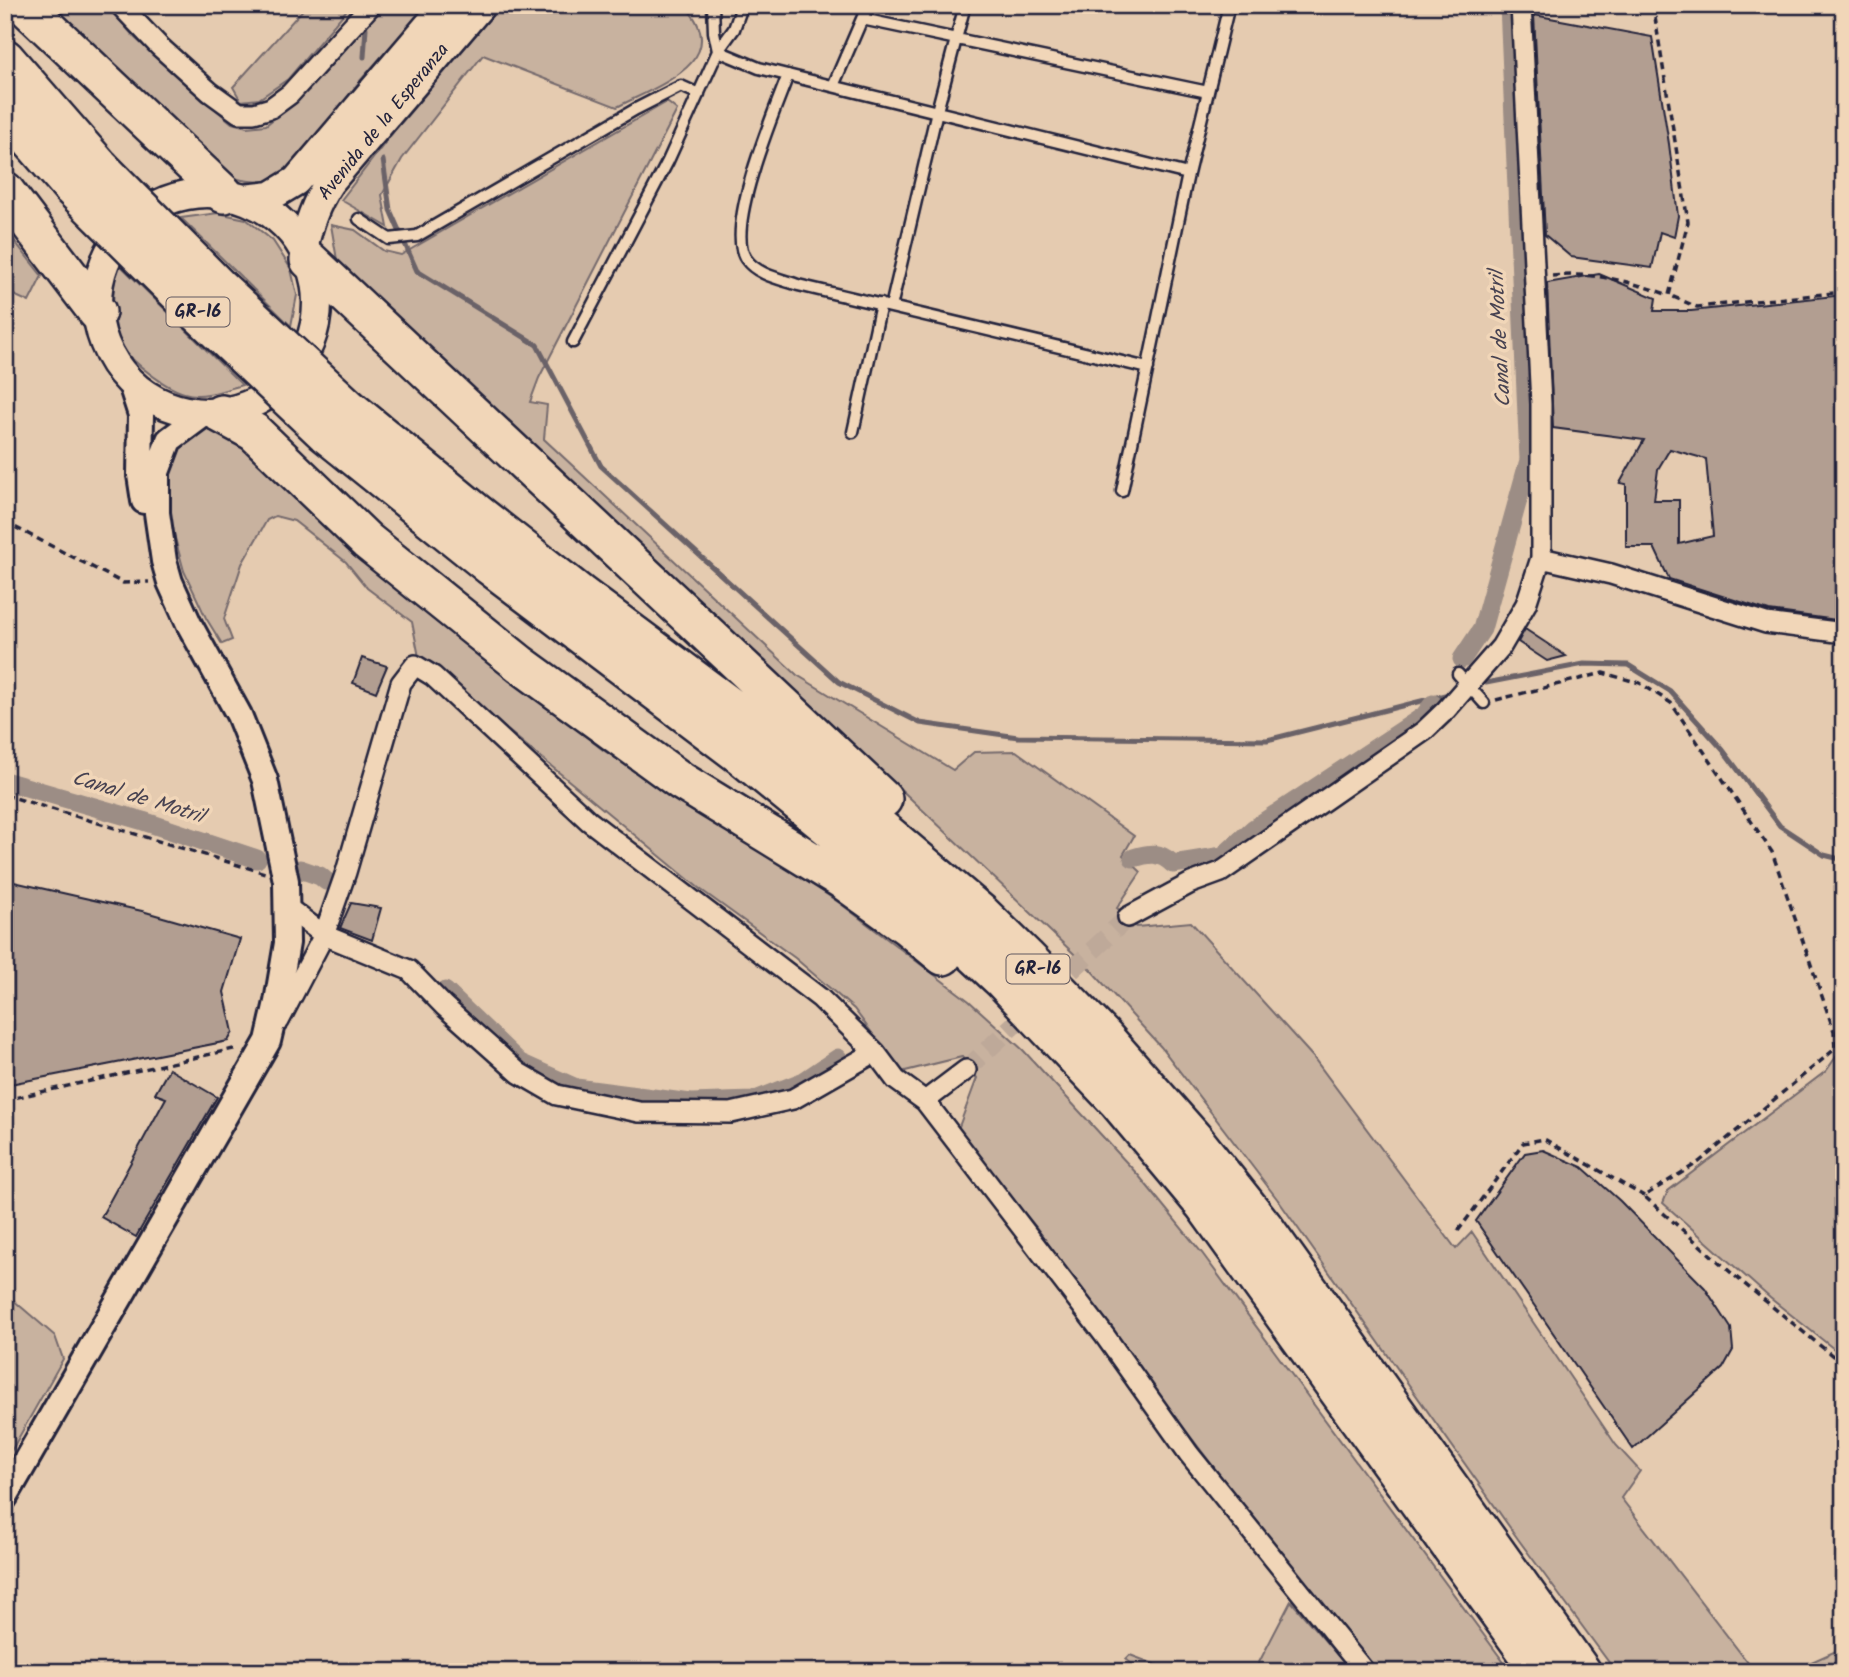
<svg xmlns="http://www.w3.org/2000/svg" width="1849" height="1677" font-family="Kalam,sans-serif">
	<rect width="100%" height="100%" fill="#e5cbb0"/>
	<filter id="ink" filterUnits="userSpaceOnUse"><feTurbulence type="fractalNoise" baseFrequency=".0143" numOctaves="2"/><feDisplacementMap in="SourceGraphic" scale="14" xChannelSelector="R" yChannelSelector="G"/><feConvolveMatrix kernelMatrix="1 2 1 2 8 2 1 2 1" color-interpolation-filters="sRGB"/></filter>
	<g filter="url(#ink)">
		<path fill="#c8b29f" stroke="#756a6d" stroke-width="2" d="M 45,5 L 107,5 L 135,38 L 203,99 L 232,123 L 247,127 L 266,125 L 309,90 L 384,5 L 428,5 C 405,31 381,56 359,82 C 343,102 294,172 274,179 C 258,184 241,181 226,175 Z
			M 307,5 L 351,5 L 288,79 L 259,99 L 241,101 L 233,87 Z
			M 501,5 L 684,5 C 736,60 657,86 617,107 L 483,55 L 402,159 L 382,195 L 388,227 L 341,200 L 395,130 Z
			M 667,102 L 677,110 L 539,378 L 530,402 L 547,405 L 544,439 L 797,675 L 953,770 L 974,752 L 1016,751 L 1134,836 L 1123,855 L 1141,872 L 1117,908 L 1128,917 L 1137,927 L 1191,922 L 1313,1057 L 1456,1249 L 1472,1232 L 1616,1445 L 1640,1471 L 1621,1498 L 1755,1672 L 1616,1672 L 1518,1539 L 1278,1200 L 1161,1047 L 1090,969 L 891,780 L 708,612 L 337,260 L 331,225 L 355,230 L 384,251 L 401,255 Z
			M 218,213 L 246,219 L 273,241 L 291,269 L 297,295 L 291,326 L 181,218 Z
			M 5,229 L 42,276 L 29,302 L 5,291 Z
			M 120,265 L 242,385 C 224,390 203,399 184,393 C 166,388 128,360 121,344 C 112,325 110,283 120,265 Z
			M 217,428 L 233,430 L 489,661 L 603,750 L 761,850 L 841,904 L 969,1001 L 1023,1050 L 1139,1176 L 1202,1253 L 1511,1672 L 1377,1672 L 1298,1577 L 1147,1380 L 1036,1227 L 957,1132 L 977,1078 L 962,1057 L 901,1072 L 854,1009 L 795,958 L 700,889 L 419,657 L 412,622 L 367,588 L 346,562 L 294,521 L 275,516 L 267,520 L 242,564 L 224,619 L 232,640 L 222,644 L 206,618 L 184,571 L 173,531 L 168,499 L 170,473 L 177,450 L 199,430 Z
			M 1844,1034 L 1844,1357 L 1770,1298 L 1663,1203 L 1668,1191 L 1826,1071 L 1843,1047 Z
			M 5,1293 L 55,1336 L 63,1359 L 5,1462 Z
			M 1291,1601 L 1345,1664 L 1351,1672 L 1254,1672 Z
			M 1844,1647 L 1844,1672 L 1789,1672 L 1843,1648 Z
			M 1130,1655 L 1175,1672 L 1140,1672 L 1126,1659 Z"/>
		<g fill="none" stroke-linecap="round" stroke-linejoin="round">
			<path stroke="#6b6267" stroke-width="5" d="M 364,57 L 366,28
				M 383,160 L 390,210 L 417,271 L 537,345 L 601,466 L 839,682 L 920,723 L 1018,737 L 1267,740 L 1445,695
				M 1486,683 L 1584,664 L 1628,665 L 1670,691 L 1723,750 L 1780,826 L 1824,855 L 1844,860"/>
			<path stroke="#9c8d85" stroke-width="19" d="M 1462,659 L 1482,629 L 1529,460 L 1509,5
				M 5,781 L 143,821 L 257,859
				M 1133,858 C 1150,853 1159,851 1173,864 L 1223,856 L 1253,829 L 1424,716 L 1433,704
				M 300,869 L 320,876 L 326,881
				M 445,991 L 520,1063 L 576,1088 L 691,1103 L 753,1101 L 804,1081 L 838,1058"/>
		</g>
		<path fill="#b29e91" stroke="#22223b" stroke-width="2" fill-rule="evenodd" d="M 1534,15 L 1652,37 L 1669,144 L 1678,216 L 1674,237 L 1660,232 L 1652,268 L 1571,257 L 1545,235 Z
			M 1599,274 L 1656,298 L 1654,311 L 1691,311 L 1844,295 L 1844,621 L 1769,611 L 1669,579 L 1654,547 L 1626,547 L 1626,484 L 1620,483 L 1644,440 L 1553,428 L 1547,283 ZM 1670,449 L 1706,459 L 1713,536 L 1679,544 L 1679,500 L 1654,500 L 1658,469 Z
			M 1525,629 L 1566,656 L 1547,661 L 1518,642 Z
			M 362,658 L 387,666 L 376,692 L 353,683 Z
			M 5,880 L 142,911 L 240,939 L 224,992 L 233,1032 L 228,1041 L 5,1085 Z
			M 351,903 L 381,908 L 372,940 L 340,928 Z
			M 169,1069 L 217,1097 L 136,1237 L 101,1217 L 166,1098 L 155,1094 Z
			M 1543,1150 L 1582,1167 L 1620,1201 L 1705,1288 L 1731,1328 L 1733,1350 L 1723,1368 L 1633,1449 L 1476,1221 L 1525,1153 Z"/>
		<g fill="none" stroke-linecap="round" stroke-linejoin="round">
			<path stroke="#bea999" stroke-width="19" stroke-dasharray="19 10" stroke-linecap="butt" d="M 966,1070 L 1128,917"/>
			<g stroke="#22223b" stroke-width="15">
				<path id="service" d="M 713,5 L 714,32 L 718,51
					M 862,19 L 1208,92
					M 718,51 L 759,68 L 1188,174 L 1122,491
					M 788,75 C 775,110 724,228 746,259 C 757,275 781,279 798,285 L 1148,368
					M 833,86 L 868,5
					M 1188,174 L 1229,5
					M 359,219 L 389,239 L 417,236 L 636,109 L 681,86 L 699,94
					M 891,307 L 937,111 L 965,5
					M 573,342 L 668,161 L 718,51 L 734,29 L 740,12 L 738,5
					M 853,432 L 881,304
					M 1458,674 L 1484,703"/>
			</g>
			<g stroke="#22223b" stroke-width="24">
				<path id="minor" d="M 120,5 L 159,46 L 210,92 L 239,113 L 254,113 L 271,108 L 290,94 L 371,5
					M 1541,558 L 1611,574 L 1766,623 L 1844,633
					M 287,907 L 324,935 L 409,970 L 444,1006 L 519,1073 L 557,1095 L 639,1112 L 731,1113 L 793,1099 L 875,1052 L 896,1080 L 925,1101 L 1105,1336 L 1189,1454 L 1365,1672
					M 1128,917 L 1191,883 L 1221,872 L 1424,731 L 1446,710 L 1501,647 L 1526,604 L 1541,558 L 1541,404 L 1521,5
					M 279,1021 L 324,935 L 346,872 L 401,683 L 415,665 L 433,676 L 589,821 L 820,998 L 875,1052
					M 925,1101 L 966,1070"/>
			</g>
			<g stroke="#22223b" stroke-width="30">
				<path id="tertiary" d="M 131,384 L 141,415 L 140,475 L 144,501
					M 5,1497 L 268,1041 L 277,1002 L 287,943 L 286,881 L 265,780 L 239,715 L 189,624 L 170,582 L 164,561 L 157,513 L 157,472 L 169,440 L 204,414"/>
			</g>
			<g stroke="#22223b" stroke-width="33">
				<path id="secondary" d="M97 303a110 110 0 1 1 220 0a110 110 0 1 1-220 0Z
					M 244,199 L 271,196 L 296,181 L 446,5
					M 303,248 C 309,224 315,204 329,183 L 481,5"/>
			</g>
			<g stroke="#22223b" stroke-width="42">
				<path id="motorway" d="M 24,5 L 224,194
					M 5,58 L 100,167
					M 5,111 L 72,188
					M 5,191 L 97,312
					M 309,260 L 883,799
					M 349,408 L 477,513 L 580,594 L 785,747 L 981,913 L 1026,957 L 1105,1038 L 1195,1140 L 1265,1228 L 1582,1672
					M 221,414 L 254,432 L 367,541 L 520,664 L 681,781 L 841,879 L 908,927 L 943,956
					M 326,434 L 490,566 L 740,755 L 904,889 L 1002,980 L 1117,1101 L 1204,1205 L 1541,1672"/>
			</g>
			<path stroke="#22223b" stroke-width="3.5" stroke-dasharray="7 5" stroke-linecap="butt" d="M 1653,5 L 1688,222 L 1669,295 L 1697,307 L 1844,292
				M 1552,276 C 1596,272 1628,281 1669,295
				M 5,522 L 123,583 L 149,582
				M 1496,700 L 1603,673 L 1640,683 L 1671,703 L 1772,852 L 1834,1031 L 1835,1049 L 1699,1162 L 1644,1196 L 1736,1277 L 1844,1365
				M 5,795 L 265,873
				M 5,1100 L 238,1048
				M 1458,1231 L 1523,1143 L 1544,1139 L 1644,1196"/>
			<use href="#service" stroke="#f1d6b8" stroke-width="10"/>
			<use href="#minor" stroke="#f1d6b8" stroke-width="19"/>
			<use href="#tertiary" stroke="#f1d6b8" stroke-width="24"/>
			<use href="#secondary" stroke="#f1d6b8" stroke-width="28"/>
			<use href="#motorway" stroke="#f1d6b8" stroke-width="37"/>
			<g stroke="#22223b" stroke-width="42" stroke-linecap="butt">
				<path id="motorway-bridge" d="M 100,167 L 219,287 L 349,408
					M 72,188 L 194,309 L 326,434"/>
			</g>
			<use href="#motorway-bridge" stroke="#f1d6b8" stroke-width="37"/>
		</g>
	</g>
	<g text-anchor="middle" dominant-baseline="central" stroke-width="7" stroke-linejoin="round" paint-order="stroke">
		<g fill="#f1d6b8" stroke="#605860" stroke-width="2">
			<rect x="166.5" y="297.5" width="63" height="29" rx="5"/>
			<rect x="1006.5" y="954.5" width="63" height="29" rx="5"/>
		</g>
		<g font-size="18" font-weight="bold" fill="#22223b">
			<text x="198" y="312">GR-16</text>
			<text x="1038" y="969">GR-16</text>
		</g>
		<g font-size="19" fill="#22223b" stroke="#f1d6b8">
			<text transform="translate(384 122) rotate(-51)">Avenida de la Esperanza</text>
		</g>
		<g font-size="21" font-style="italic" fill="#474251" stroke="#f1d6b8">
			<text transform="translate(1501 339) rotate(-93)">Canal de Motril</text>
			<text transform="translate(138 798) rotate(17)">Canal de Motril</text>
		</g>
	</g>
	<rect width="1849" height="1677" fill="none" stroke="#f1d6b8" stroke-width="28"/>
	<rect x="14" y="14" width="1821" height="1649" fill="none" stroke="#22223b" stroke-width="2.5" filter="url(#ink)"/>
</svg>
